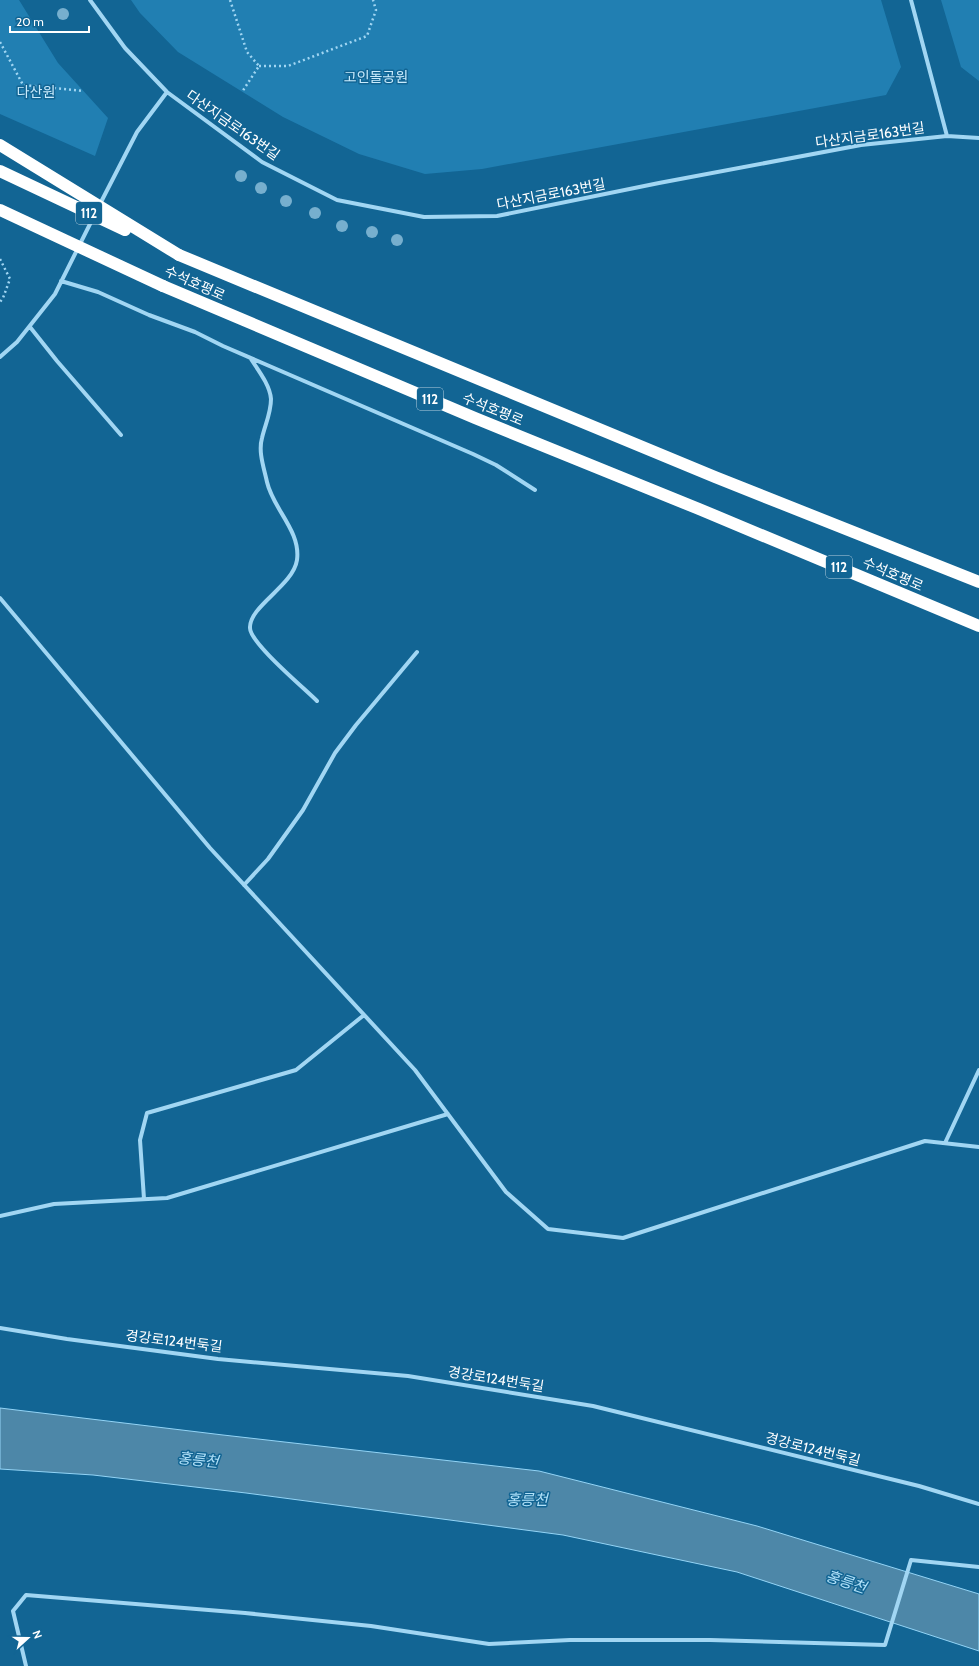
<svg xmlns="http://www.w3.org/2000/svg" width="979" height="1666" font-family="Cabin,'Noto Sans KR',sans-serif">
	<rect width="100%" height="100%" fill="#126594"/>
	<path fill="#217fb2" d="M 0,0 L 19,0 L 58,63 L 108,118 L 95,156 L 0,114 Z
		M 131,0 L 881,0 L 901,67 L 886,95 L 482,169 L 425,174 L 359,154 L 283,117 L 178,52 L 140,13 Z
		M 941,0 L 979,0 L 979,81 L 961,67 Z"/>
	<path fill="#4d87a8" stroke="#93d4f6" d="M 0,1408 L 223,1435 L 539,1471 L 757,1526 L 979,1594 L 979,1651 L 737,1572 L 563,1535 L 246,1493 L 93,1475 L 0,1469 Z"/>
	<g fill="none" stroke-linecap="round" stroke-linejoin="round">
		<path stroke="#a1d6f3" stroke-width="2.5" stroke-dasharray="2 3" stroke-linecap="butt" d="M 230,0 L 247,52 L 259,66 L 242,92
			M 0,42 L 23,85 L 83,91
			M 259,66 L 288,66 L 367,36 L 376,10 L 373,0
			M 0,259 L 10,279 L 3,298 L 0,302"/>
		<path stroke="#a1d6f3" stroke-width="4" d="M 90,0 L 125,48 L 167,92 L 262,162 L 337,200 L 424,217 L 497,216 L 659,183 L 861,145 L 947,136 L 911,0
			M 947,136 L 979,138
			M 100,204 L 137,132 L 167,92
			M 61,281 L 98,292 L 149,315 L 195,332 L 223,346 L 473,454 L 496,465 L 535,490
			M 30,327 L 57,361 L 121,435
			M 0,357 L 17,342 L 55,294 L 93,218
			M 251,359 C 258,370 270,385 271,399 C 271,413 265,425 262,438 C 258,452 264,468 267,482 C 273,509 301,531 297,560 C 293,586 249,606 250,628 C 250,643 304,688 317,701
			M 0,598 L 210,848 L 415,1070 L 506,1192 L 548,1229 L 623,1238 L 925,1141 L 979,1147
			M 244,885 L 268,859 L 303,810 L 335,753 L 356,725 L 417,652
			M 945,1143 L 979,1070
			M 144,1199 L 140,1140 L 147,1113 L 296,1070 L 364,1015
			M 0,1216 L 54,1204 L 167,1198 L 448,1114
			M 0,1328 L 67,1339 L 218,1359 L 408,1376 L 593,1406 L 919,1486 L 979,1504
			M 26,1666 L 13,1611 L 26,1595 L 245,1613 L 371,1626 L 489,1644 L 570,1640 L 710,1640 L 885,1645 L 911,1560 L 979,1567"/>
		<path stroke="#fff" stroke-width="12" d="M 179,255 L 715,477 L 979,582
			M 163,286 L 475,418 L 699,509 L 979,626"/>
		<path stroke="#fff" stroke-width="12" d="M 0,145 L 179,255
			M 0,171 L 125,230
			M 0,210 L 163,286"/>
	</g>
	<g fill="#77afce">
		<circle cx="63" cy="14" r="6"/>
		<circle cx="241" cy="176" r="6"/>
		<circle cx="261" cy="188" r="6"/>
		<circle cx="286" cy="201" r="6"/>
		<circle cx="315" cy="213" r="6"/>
		<circle cx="342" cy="226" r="6"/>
		<circle cx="372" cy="232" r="6"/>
		<circle cx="397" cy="240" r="6"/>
	</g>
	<g text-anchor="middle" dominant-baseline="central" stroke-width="3" stroke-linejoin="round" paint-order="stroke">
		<g fill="#126594" stroke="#b8d1df" stroke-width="1">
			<rect x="76" y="202" width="26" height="22" rx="3"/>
			<rect x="417" y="388" width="26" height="22" rx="3"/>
			<rect x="826" y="556" width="26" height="22" rx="3"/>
		</g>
		<g font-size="13" font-weight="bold" fill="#fff">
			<text x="89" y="213">112</text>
			<text x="430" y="399">112</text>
			<text x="839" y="567">112</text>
		</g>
		<g font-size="14" fill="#c9ebfd" stroke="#126594">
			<text x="376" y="77">고인돌공원</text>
			<text x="36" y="92">다산원</text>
		</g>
		<g font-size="14" fill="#fff" stroke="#126594">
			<text transform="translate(233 125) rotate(35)">다산지금로163번길</text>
			<text transform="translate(870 135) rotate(-8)">다산지금로163번길</text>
			<text transform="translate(551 194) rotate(-11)">다산지금로163번길</text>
			<text transform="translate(195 283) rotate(24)">수석호평로</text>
			<text transform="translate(493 409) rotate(22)">수석호평로</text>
			<text transform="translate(893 574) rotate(23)">수석호평로</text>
			<text transform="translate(174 1341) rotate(7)">경강로124번둑길</text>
			<text transform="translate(496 1379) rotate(9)">경강로124번둑길</text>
			<text transform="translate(813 1449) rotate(14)">경강로124번둑길</text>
		</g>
		<g font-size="15" font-style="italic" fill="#b1e1f9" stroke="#126594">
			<text transform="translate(198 1460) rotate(6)">홍릉천</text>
			<text x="527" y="1500">홍릉천</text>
			<text transform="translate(846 1582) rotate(18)">홍릉천</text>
		</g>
	</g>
	<g transform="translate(28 1638) rotate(69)" stroke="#126594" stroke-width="3" paint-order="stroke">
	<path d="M0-3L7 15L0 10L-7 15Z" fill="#ffffff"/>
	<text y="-6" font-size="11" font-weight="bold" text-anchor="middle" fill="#ffffff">N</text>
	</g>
	<path d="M10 26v6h79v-6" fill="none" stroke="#ffffff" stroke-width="2"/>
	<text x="16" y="26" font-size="12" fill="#ffffff" stroke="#126594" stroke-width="3" paint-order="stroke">20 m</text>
</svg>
